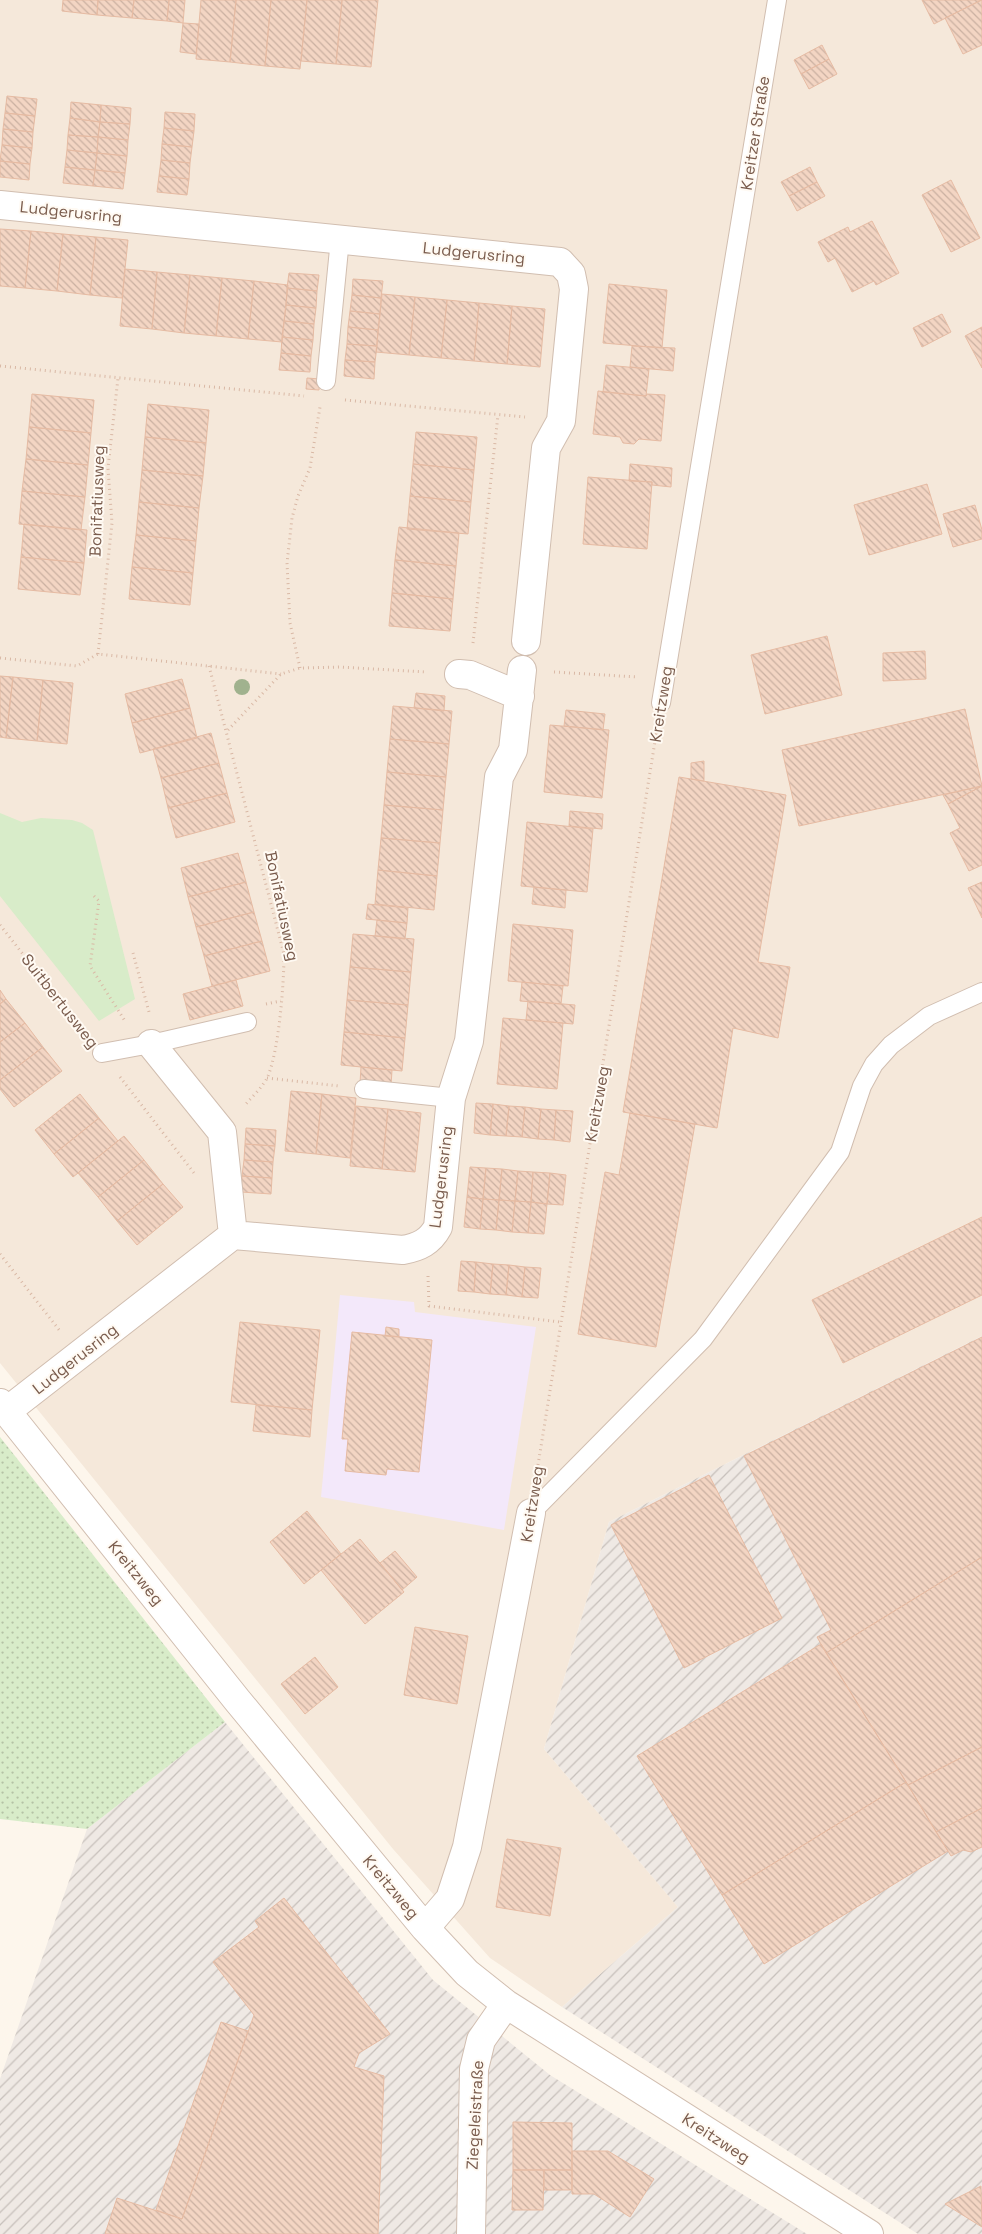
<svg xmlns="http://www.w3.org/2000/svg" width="982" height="2234" font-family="'Space Grotesk',sans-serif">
	<defs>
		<pattern id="industrial-furrows" width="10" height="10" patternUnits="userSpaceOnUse" patternTransform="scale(1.25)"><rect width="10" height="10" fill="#efe9e4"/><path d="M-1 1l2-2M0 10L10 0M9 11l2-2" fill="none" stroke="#c7c0bb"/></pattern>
		<pattern id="grass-dots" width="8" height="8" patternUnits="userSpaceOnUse" patternTransform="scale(1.25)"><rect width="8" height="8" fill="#d8ecc9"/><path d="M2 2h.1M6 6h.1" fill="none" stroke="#b4c2a5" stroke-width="1.8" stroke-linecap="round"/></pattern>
		<pattern id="building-back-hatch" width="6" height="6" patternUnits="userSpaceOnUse" patternTransform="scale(1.25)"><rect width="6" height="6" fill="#f3d5c3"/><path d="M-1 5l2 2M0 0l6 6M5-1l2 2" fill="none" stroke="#cab0a1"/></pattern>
	</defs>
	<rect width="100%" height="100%" fill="#fdf6ec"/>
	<path fill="#f5e8da" d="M 0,0 L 982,0 L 982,1336 L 609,1522 L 544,1749 L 678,1907 L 562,2007 L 490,1958 L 393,1849 L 0,1363 Z"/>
	<path fill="url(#industrial-furrows)" d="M 982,1336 L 982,2234 L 918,2234 L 562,2007 L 678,1907 L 544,1749 L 609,1522 Z
		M 225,1722 L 433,1980 L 550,2075 L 807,2234 L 0,2234 L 0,2079 L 87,1829 Z"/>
	<path fill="#f3e8fa" d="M 340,1295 L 414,1302 L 415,1312 L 536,1327 L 504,1530 L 321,1497 Z"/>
	<path fill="url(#grass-dots)" d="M 0,1437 L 225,1722 L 87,1829 L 0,1819 Z"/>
	<path fill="#d8ecc9" d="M 0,813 L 22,822 L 41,818 L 72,820 L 82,823 L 93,830 L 135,999 L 99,1021 L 0,896 Z"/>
	<path fill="url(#building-back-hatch)" stroke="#e6bba3" d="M 63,0 L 98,0 L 97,15 L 62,11 Z
		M 98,0 L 134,0 L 132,18 L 97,15 Z
		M 134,0 L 169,0 L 167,21 L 132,18 Z
		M 169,0 L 185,0 L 183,23 L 167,21 Z
		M 201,0 L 236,0 L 230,62 L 196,59 Z
		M 236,0 L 271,0 L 265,66 L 230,62 Z
		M 271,0 L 307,0 L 300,69 L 265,66 Z
		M 307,0 L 342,0 L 336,64 L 301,61 Z
		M 342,0 L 378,0 L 371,67 L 336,64 Z
		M 922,0 L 981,0 L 934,24 Z
		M 982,0 L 982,45 L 963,54 L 945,18 Z
		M 183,23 L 199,24 L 196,54 L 180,52 Z
		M 822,45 L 829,59 L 801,74 L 794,60 Z
		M 829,59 L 837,74 L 809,89 L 801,74 Z
		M 7,96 L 37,99 L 35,116 L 5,113 Z
		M 71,102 L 101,105 L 100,122 L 70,118 Z
		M 101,105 L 131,108 L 130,124 L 100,122 Z
		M 165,112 L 195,114 L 194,131 L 164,128 Z
		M 5,113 L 35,116 L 33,132 L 3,129 Z
		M 70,118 L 100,122 L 98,137 L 68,135 Z
		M 100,122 L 130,124 L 128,140 L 98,137 Z
		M 164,128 L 194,131 L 192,147 L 162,144 Z
		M 3,129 L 33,132 L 32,148 L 2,145 Z
		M 68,135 L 98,137 L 97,153 L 67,150 Z
		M 98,137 L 128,140 L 127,156 L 97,153 Z
		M 162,144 L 192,147 L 190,163 L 161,160 Z
		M 2,145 L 32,148 L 30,164 L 0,161 Z
		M 67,150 L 97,153 L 95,170 L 65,167 Z
		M 97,153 L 127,156 L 125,173 L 95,170 Z
		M 161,160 L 190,163 L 189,179 L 159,176 Z
		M 0,161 L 30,164 L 29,180 L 0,177 Z
		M 65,167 L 95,170 L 93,186 L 63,183 Z
		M 810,167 L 817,182 L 789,196 L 781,182 Z
		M 95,170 L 125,173 L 123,189 L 93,186 Z
		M 159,176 L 189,179 L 187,195 L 157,192 Z
		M 951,180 L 980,238 L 951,252 L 922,195 Z
		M 817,182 L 825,196 L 797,211 L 789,196 Z
		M 872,221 L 899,273 L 876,285 L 874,281 L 852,292 L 835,258 L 828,262 L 818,242 L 848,227 L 850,232 Z
		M 0,229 L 31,231 L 25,288 L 0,286 Z
		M 31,231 L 63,234 L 57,291 L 25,288 Z
		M 63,234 L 96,237 L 90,295 L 57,291 Z
		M 96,237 L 128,240 L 122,298 L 90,295 Z
		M 125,269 L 157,272 L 152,329 L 120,326 Z
		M 157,272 L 190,275 L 184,333 L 152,329 Z
		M 289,273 L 319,275 L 317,291 L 287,288 Z
		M 190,275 L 222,278 L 216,336 L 184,333 Z
		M 222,278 L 254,281 L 248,339 L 216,336 Z
		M 353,279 L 383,281 L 381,298 L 352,295 Z
		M 254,281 L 288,285 L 282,342 L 248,339 Z
		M 609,284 L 667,290 L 662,348 L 603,343 Z
		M 287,288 L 317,291 L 316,308 L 286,305 Z
		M 382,294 L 415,297 L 409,355 L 376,352 Z
		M 352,295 L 381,298 L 380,314 L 350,311 Z
		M 415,297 L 447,300 L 441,358 L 409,355 Z
		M 447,300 L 479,303 L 474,361 L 441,358 Z
		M 479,303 L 512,306 L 507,364 L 474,361 Z
		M 286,305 L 316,308 L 314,324 L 284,321 Z
		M 512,306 L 545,309 L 540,367 L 507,364 Z
		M 350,311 L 380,314 L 378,330 L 348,327 Z
		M 942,314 L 951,332 L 922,347 L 913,328 Z
		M 284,321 L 314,324 L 313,340 L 282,337 Z
		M 348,327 L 378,330 L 377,346 L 347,344 Z
		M 982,327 L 982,368 L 965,336 Z
		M 282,337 L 313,340 L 311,356 L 281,353 Z
		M 347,344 L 377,346 L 375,362 L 345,360 Z
		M 632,346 L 675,348 L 673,371 L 630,367 Z
		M 281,353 L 311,356 L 310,372 L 279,370 Z
		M 345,360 L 375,362 L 374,379 L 344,376 Z
		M 606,365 L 649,369 L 646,396 L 603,392 Z
		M 307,378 L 320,379 L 319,390 L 306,389 Z
		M 598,391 L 646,396 L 647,394 L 665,395 L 661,441 L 639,439 L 634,444 L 623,443 L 620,437 L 593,434 Z
		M 32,394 L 94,400 L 91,433 L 29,427 Z
		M 148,404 L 209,410 L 206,443 L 145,437 Z
		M 29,427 L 91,433 L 88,465 L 26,459 Z
		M 416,432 L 477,437 L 474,470 L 413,464 Z
		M 145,437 L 206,443 L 203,476 L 142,470 Z
		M 26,459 L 88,465 L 85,497 L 22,491 Z
		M 413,464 L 474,470 L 471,502 L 410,496 Z
		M 630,464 L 672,468 L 671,487 L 652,485 L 652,482 L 629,481 Z
		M 142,470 L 203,476 L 199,508 L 139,502 Z
		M 588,477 L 652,482 L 647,549 L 583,544 Z
		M 927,484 L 942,534 L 869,555 L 854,505 Z
		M 22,491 L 85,497 L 81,530 L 19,524 Z
		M 410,496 L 471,502 L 468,534 L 407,529 Z
		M 139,502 L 199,508 L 196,541 L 136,535 Z
		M 975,505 L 982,530 L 982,539 L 953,547 L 943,514 Z
		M 24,524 L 87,530 L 84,563 L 21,557 Z
		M 399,527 L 459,533 L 456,566 L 395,560 Z
		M 136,535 L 196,541 L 193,573 L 132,567 Z
		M 21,557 L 84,563 L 80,595 L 18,589 Z
		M 395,560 L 456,566 L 453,599 L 392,593 Z
		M 132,567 L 193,573 L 190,605 L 129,599 Z
		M 392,593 L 453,599 L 450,631 L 389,626 Z
		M 827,636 L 842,695 L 765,714 L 751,655 Z
		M 925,651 L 926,679 L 883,681 L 883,653 Z
		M 0,676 L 13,677 L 6,738 L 0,737 Z
		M 13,677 L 43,680 L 37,741 L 6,738 Z
		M 182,679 L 190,708 L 132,723 L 125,694 Z
		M 43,680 L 73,683 L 67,744 L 37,741 Z
		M 416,693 L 445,696 L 444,711 L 414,708 Z
		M 393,706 L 452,711 L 449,744 L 390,739 Z
		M 190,708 L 197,738 L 140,753 L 132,723 Z
		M 965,709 L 982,786 L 799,826 L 782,750 Z
		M 566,710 L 605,714 L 603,730 L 564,726 Z
		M 550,725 L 609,730 L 602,798 L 544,792 Z
		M 211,733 L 219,763 L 161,778 L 153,749 Z
		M 390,739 L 449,744 L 446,777 L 387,772 Z
		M 704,761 L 704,781 L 691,779 L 691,763 Z
		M 219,763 L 227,793 L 168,808 L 161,778 Z
		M 387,772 L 446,777 L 443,810 L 384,805 Z
		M 679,777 L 786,795 L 758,962 L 790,967 L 778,1038 L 733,1028 L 717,1128 L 623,1112 Z
		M 982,786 L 982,865 L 969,871 L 950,833 L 960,828 L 948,804 Z
		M 982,786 L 948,804 L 943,795 Z
		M 227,793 L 235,822 L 176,838 L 168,808 Z
		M 384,805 L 443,810 L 440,843 L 381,838 Z
		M 570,811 L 603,814 L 602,829 L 569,826 Z
		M 527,822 L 593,829 L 587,892 L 521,886 Z
		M 381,838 L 440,843 L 437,876 L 378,870 Z
		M 238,853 L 246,882 L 188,897 L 181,868 Z
		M 378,870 L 437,876 L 434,910 L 375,904 Z
		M 246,882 L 254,912 L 196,927 L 188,897 Z
		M 982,882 L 982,918 L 968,888 Z
		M 534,887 L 566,890 L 565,908 L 532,904 Z
		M 368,904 L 408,908 L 407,923 L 366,919 Z
		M 254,912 L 262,941 L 204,956 L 196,927 Z
		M 377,920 L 407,923 L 405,939 L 375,936 Z
		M 513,924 L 573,930 L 568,986 L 508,981 Z
		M 353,934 L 414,939 L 411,972 L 350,967 Z
		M 262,941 L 270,971 L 212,986 L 204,956 Z
		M 350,967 L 411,972 L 408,1005 L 347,1000 Z
		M 236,980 L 243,1006 L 190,1020 L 183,994 Z
		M 522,982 L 563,986 L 561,1004 L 520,1001 Z
		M 0,990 L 6,999 L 0,1004 Z
		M 6,999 L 25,1023 L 0,1042 L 0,1004 Z
		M 347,1000 L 408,1005 L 405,1038 L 344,1032 Z
		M 528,1001 L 575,1005 L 573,1024 L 526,1020 Z
		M 503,1018 L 563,1023 L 557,1089 L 497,1084 Z
		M 25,1023 L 43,1047 L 0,1080 L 0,1042 Z
		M 344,1032 L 405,1038 L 402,1071 L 341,1065 Z
		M 43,1047 L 62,1071 L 14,1107 L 0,1089 L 0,1080 Z
		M 361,1067 L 392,1070 L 391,1086 L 360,1083 Z
		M 291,1091 L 322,1094 L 316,1154 L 285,1151 Z
		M 80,1094 L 99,1118 L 54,1154 L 35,1130 Z
		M 322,1094 L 356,1098 L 350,1158 L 316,1154 Z
		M 476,1103 L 493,1104 L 490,1135 L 474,1133 Z
		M 493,1104 L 509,1106 L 506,1136 L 490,1135 Z
		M 356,1106 L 388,1109 L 382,1169 L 350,1166 Z
		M 509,1106 L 525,1107 L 522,1137 L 506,1136 Z
		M 525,1107 L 541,1109 L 538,1139 L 522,1137 Z
		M 388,1109 L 421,1113 L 415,1172 L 382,1169 Z
		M 541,1109 L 556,1110 L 554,1140 L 538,1139 Z
		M 556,1110 L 573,1111 L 570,1142 L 554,1140 Z
		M 630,1113 L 695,1124 L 656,1347 L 578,1334 L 605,1172 L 619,1175 Z
		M 99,1118 L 118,1141 L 73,1177 L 54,1154 Z
		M 246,1128 L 276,1130 L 275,1146 L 245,1144 Z
		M 124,1136 L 144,1160 L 98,1197 L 78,1173 Z
		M 245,1144 L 275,1146 L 273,1162 L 244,1160 Z
		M 144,1160 L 163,1184 L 117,1221 L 98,1197 Z
		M 244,1160 L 273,1162 L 272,1178 L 242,1176 Z
		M 470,1167 L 486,1168 L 483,1199 L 467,1197 Z
		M 486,1168 L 502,1169 L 499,1200 L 483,1199 Z
		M 502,1169 L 518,1171 L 515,1201 L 499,1200 Z
		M 518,1171 L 533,1172 L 531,1202 L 515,1201 Z
		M 533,1172 L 550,1173 L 547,1204 L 531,1202 Z
		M 550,1173 L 566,1175 L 563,1205 L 547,1204 Z
		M 242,1176 L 272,1178 L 271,1194 L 241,1192 Z
		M 163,1184 L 183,1207 L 137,1245 L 117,1221 Z
		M 467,1197 L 483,1199 L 480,1229 L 464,1227 Z
		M 483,1199 L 499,1200 L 496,1230 L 480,1229 Z
		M 499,1200 L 515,1201 L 512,1232 L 496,1230 Z
		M 515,1201 L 531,1202 L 528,1233 L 512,1232 Z
		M 531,1202 L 547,1204 L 544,1234 L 528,1233 Z
		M 982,1217 L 982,1295 L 843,1363 L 812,1300 Z
		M 461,1261 L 476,1262 L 474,1292 L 458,1291 Z
		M 476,1262 L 493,1264 L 490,1294 L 474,1292 Z
		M 493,1264 L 509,1265 L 506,1295 L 490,1294 Z
		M 509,1265 L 525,1267 L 522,1297 L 506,1295 Z
		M 525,1267 L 541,1268 L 538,1298 L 522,1297 Z
		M 240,1322 L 320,1330 L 312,1410 L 231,1402 Z
		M 386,1327 L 399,1329 L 399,1337 L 385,1336 Z
		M 352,1332 L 432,1340 L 419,1472 L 387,1469 L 386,1475 L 345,1471 L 348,1439 L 342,1439 Z
		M 982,1337 L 982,1557 L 826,1653 L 817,1637 L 831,1630 L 744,1456 Z
		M 256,1405 L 312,1410 L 310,1437 L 253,1431 Z
		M 709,1475 L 782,1618 L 684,1668 L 611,1525 Z
		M 307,1511 L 341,1554 L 304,1584 L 270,1542 Z
		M 360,1539 L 404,1592 L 365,1624 L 321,1570 Z
		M 395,1551 L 417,1577 L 402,1590 L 380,1563 Z
		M 982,1557 L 982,1747 L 908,1785 L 826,1653 Z
		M 415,1627 L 468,1636 L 457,1704 L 404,1695 Z
		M 821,1644 L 906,1782 L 722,1895 L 637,1756 Z
		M 315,1657 L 338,1687 L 305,1714 L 281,1684 Z
		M 982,1747 L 982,1808 L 936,1832 L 908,1785 Z
		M 906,1782 L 948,1851 L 764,1964 L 722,1895 Z
		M 982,1808 L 982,1847 L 971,1852 L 963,1850 L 951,1856 L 936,1832 Z
		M 507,1839 L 561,1848 L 550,1916 L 496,1907 Z
		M 284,1898 L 390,2034 L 359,2053 L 354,2067 L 384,2076 L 378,2234 L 105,2234 L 117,2198 L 182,2219 L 254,2015 L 213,1962 L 259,1927 L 255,1921 Z
		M 221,2022 L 248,2031 L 182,2219 L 156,2210 Z
		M 513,2122 L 572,2123 L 572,2170 L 513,2170 Z
		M 572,2151 L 608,2151 L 654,2179 L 630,2217 L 594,2194 L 572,2194 Z
		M 513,2170 L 544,2170 L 543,2210 L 512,2210 Z
		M 544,2170 L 572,2170 L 572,2190 L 544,2190 Z
		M 981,2186 L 982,2227 L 945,2204 Z"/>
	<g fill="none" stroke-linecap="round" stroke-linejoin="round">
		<g stroke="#d1beb0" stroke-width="20">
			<path id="service" d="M 326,381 L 340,239
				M 661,703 L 777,0
				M 102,1053 L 151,1044 L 247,1022
				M 364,1089 L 451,1098
				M 531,1513 L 703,1339 L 840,1152 L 862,1086 L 874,1064 L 891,1045 L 929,1016 L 982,992"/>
		</g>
		<g stroke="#d1beb0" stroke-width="30">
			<path id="minor" d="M 0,205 L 560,262 L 571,274 L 574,289 L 561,421 L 546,448 L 526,641
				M 459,674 L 470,675 L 520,696
				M 151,1044 L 222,1132 L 233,1235
				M 0,1403 L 237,1700 L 425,1928 L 467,1973 L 506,2004 L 869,2234
				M 7,1411 L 233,1235 L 403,1250 C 419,1247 430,1242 438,1227 L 451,1098 L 469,1041 L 499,777 L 513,750 L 522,670
				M 425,1928 L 450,1899 L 467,1847 L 531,1513
				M 471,2234 L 474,2069 L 481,2040 L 506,2004"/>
		</g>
		<path stroke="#d9b8a5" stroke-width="3" stroke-dasharray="1 4" stroke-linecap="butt" d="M 0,366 L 304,396
			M 345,400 L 525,417
			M 473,643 L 498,415
			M 98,654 L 112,523 L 108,468 L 118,378
			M 0,658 L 77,666 L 98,654 L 281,674
			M 209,666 L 284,954 C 284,984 279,1049 268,1076 C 263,1087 252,1097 244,1106
			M 300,668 L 290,623 L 287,563 L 292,518 L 298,496 L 310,468 L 320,407
			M 554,672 L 637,677
			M 228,730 L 281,674 L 300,668 L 339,667 L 426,672
			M 94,896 L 99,901 L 90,966 L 125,1021
			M 0,925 L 85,1033
			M 133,953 L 149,1012
			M 266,1004 L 281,1001
			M 120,1077 L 194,1173
			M 267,1078 L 339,1086
			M 0,1254 L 60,1331
			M 428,1276 L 429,1306 L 560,1322
			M 538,1465 L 657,729"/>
		<use href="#service" stroke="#fff" stroke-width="18"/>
		<use href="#minor" stroke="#fff" stroke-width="28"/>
	</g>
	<circle fill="#a0b28e" cx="242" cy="687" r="8"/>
	<g text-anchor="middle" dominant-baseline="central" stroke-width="4" stroke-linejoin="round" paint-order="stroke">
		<g font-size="16" fill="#7a5c4d" stroke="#fffaf3">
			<text transform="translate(755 133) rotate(-81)">Kreitzer Straße</text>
			<text transform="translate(71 212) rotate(6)">Ludgerusring</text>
			<text transform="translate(474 253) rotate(6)">Ludgerusring</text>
			<text transform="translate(97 501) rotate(-88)">Bonifatiusweg</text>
			<text transform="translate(661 704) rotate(-81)">Kreitzweg</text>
			<text transform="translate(282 906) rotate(78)">Bonifatiusweg</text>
			<text transform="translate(60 1001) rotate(52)">Suitbertusweg</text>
			<text transform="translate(597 1104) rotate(-80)">Kreitzweg</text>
			<text transform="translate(441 1177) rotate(-83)">Ludgerusring</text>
			<text transform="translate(75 1359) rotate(-38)">Ludgerusring</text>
			<text transform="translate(532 1504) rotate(-81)">Kreitzweg</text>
			<text transform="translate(136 1573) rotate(51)">Kreitzweg</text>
			<text transform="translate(391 1887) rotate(50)">Kreitzweg</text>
			<text transform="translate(475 2115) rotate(-87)">Ziegeleistraße</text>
			<text transform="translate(716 2138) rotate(33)">Kreitzweg</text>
		</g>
	</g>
</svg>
